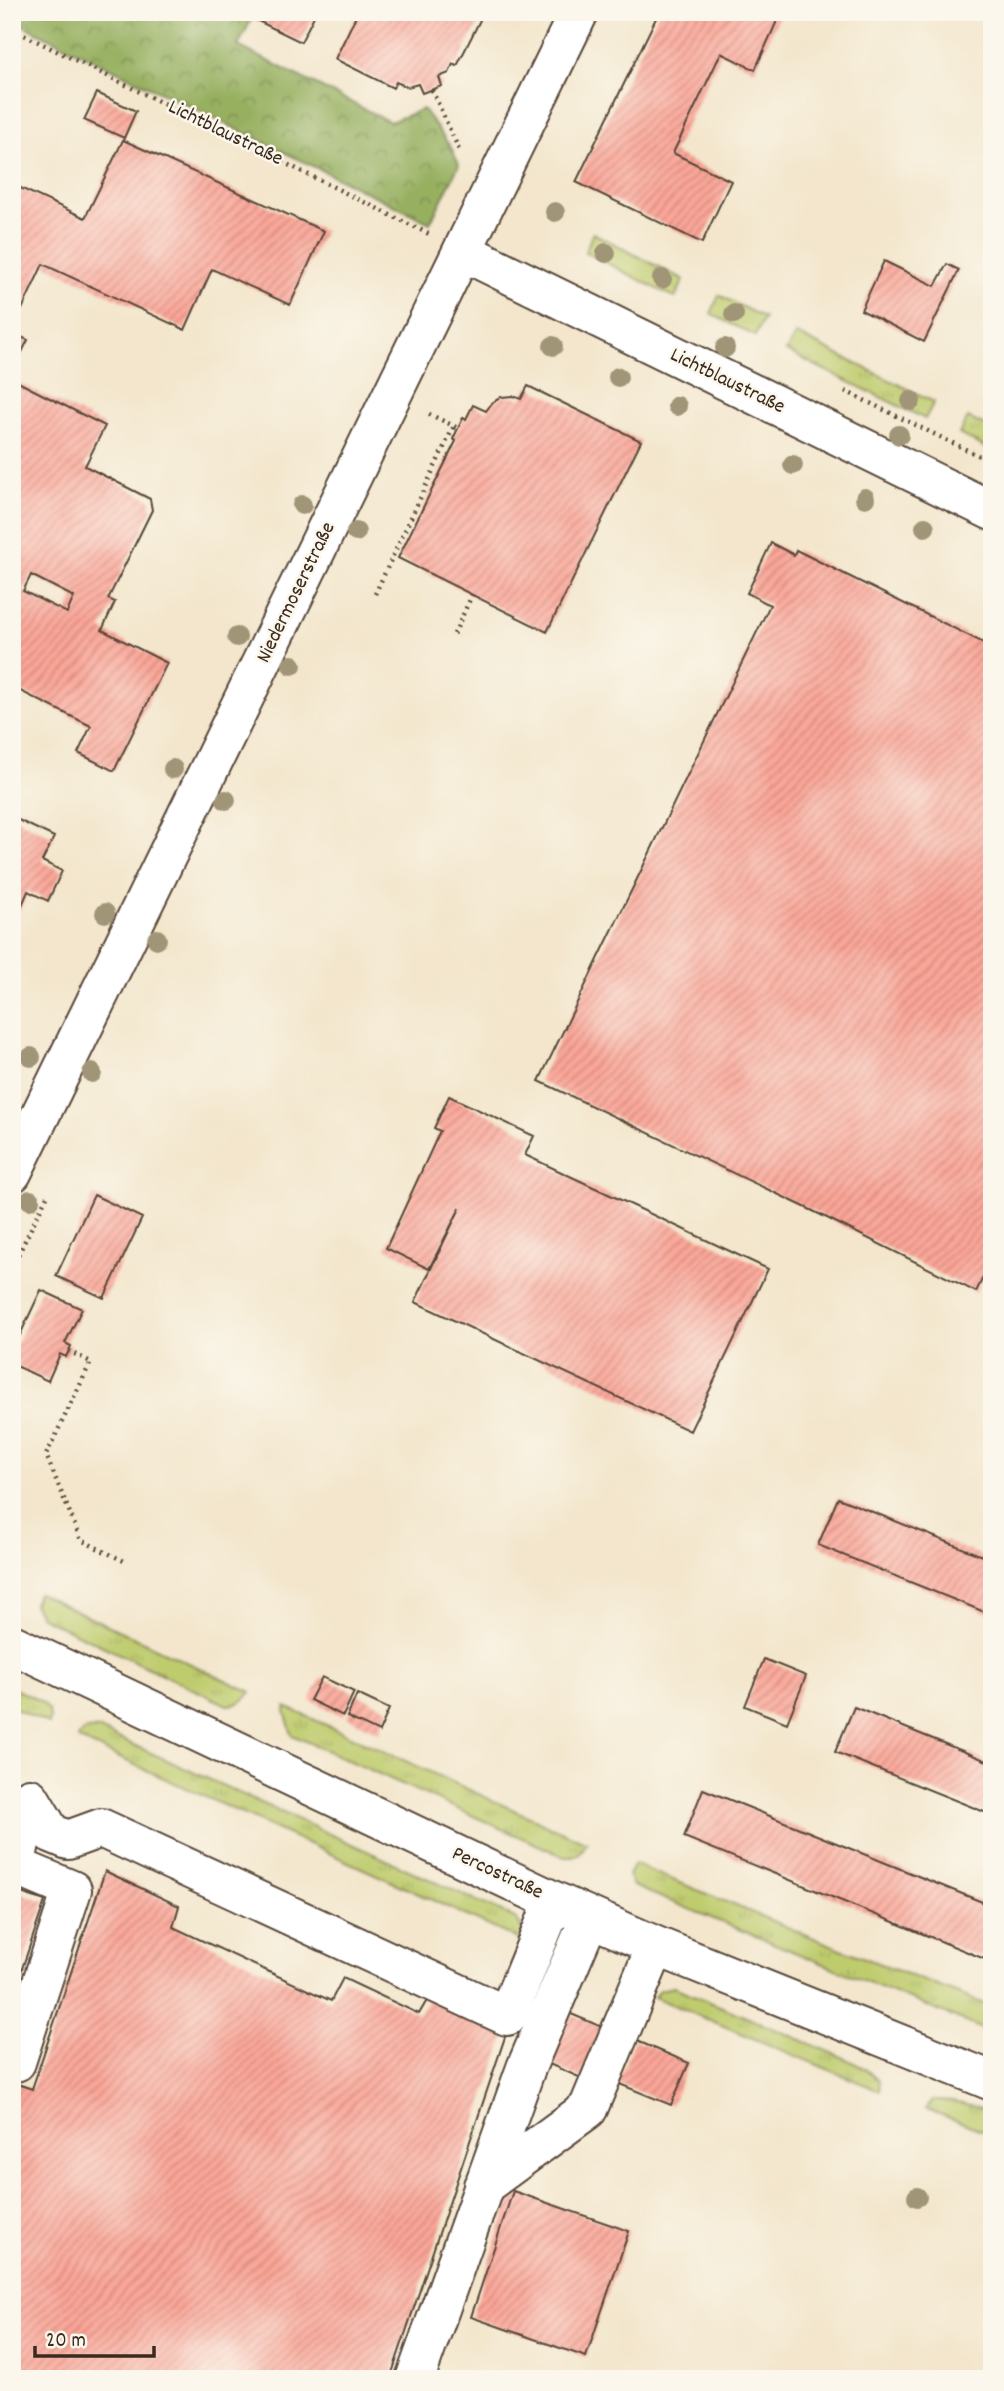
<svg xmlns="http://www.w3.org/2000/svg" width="1004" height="2391" font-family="Dekko,sans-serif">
	<defs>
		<pattern id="grass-tufts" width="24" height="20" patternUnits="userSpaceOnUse" patternTransform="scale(1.75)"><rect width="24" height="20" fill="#bfcc6e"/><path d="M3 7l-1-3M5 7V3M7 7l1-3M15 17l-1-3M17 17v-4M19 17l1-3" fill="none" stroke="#a5af5f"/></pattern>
		<pattern id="forest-crowns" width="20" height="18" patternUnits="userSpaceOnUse" patternTransform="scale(1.75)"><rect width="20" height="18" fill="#97b061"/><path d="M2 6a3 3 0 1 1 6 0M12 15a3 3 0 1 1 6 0" fill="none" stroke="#7c8f4f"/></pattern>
		<pattern id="building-hatch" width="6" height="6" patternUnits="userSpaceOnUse" patternTransform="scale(1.75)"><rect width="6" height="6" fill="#fba698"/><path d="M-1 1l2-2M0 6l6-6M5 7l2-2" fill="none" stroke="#cc877b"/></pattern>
	</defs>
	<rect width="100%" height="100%" fill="#fbf7ec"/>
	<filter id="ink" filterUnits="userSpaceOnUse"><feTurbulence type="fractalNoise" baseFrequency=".0143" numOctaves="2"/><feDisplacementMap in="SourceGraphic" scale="14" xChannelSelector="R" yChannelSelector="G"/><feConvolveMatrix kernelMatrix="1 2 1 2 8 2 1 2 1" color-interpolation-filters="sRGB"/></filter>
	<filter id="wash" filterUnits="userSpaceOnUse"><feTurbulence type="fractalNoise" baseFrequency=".00686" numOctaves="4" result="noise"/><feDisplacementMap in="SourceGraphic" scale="28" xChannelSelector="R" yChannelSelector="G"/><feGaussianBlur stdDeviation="1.57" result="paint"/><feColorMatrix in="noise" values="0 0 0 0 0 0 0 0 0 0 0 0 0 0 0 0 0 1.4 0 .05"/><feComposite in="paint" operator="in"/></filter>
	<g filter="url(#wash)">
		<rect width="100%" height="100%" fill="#f3e6cc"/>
		<path fill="url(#grass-tufts)" stroke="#7d7b46" stroke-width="2" d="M 593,233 L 684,280 L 675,298 L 585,252 Z
			M 719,295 L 764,318 L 755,336 L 711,314 Z
			M 796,334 L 934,402 L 925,419 L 786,351 Z
			M 968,418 L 992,429 L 992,451 L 959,434 Z
			M 38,1593 L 251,1692 C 244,1701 239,1705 227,1705 L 41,1617 L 33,1604 Z
			M 12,1688 C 28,1696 56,1702 49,1724 L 12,1707 Z
			M 286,1707 L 587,1843 C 581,1853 577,1858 565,1857 L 292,1735 L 285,1711 Z
			M 98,1729 L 515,1918 C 522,1926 523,1931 522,1941 L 78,1739 C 81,1730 89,1729 98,1729 Z
			M 634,1864 L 831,1945 L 992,2007 L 992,2033 L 633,1886 L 628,1875 Z
			M 674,1987 L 842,2057 L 864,2068 L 879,2081 L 880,2091 L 654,1997 L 659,1990 Z
			M 933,2101 C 954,2100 972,2105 992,2113 L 992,2134 L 926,2109 Z"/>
		<path fill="url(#forest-crowns)" stroke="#696d40" stroke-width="2" d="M 12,12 L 255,12 L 238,46 L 390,122 L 423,109 L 452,149 L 459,165 L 430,223 L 12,20 Z"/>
		<g id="blocks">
			<path fill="url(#building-hatch)" fill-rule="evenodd" d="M 255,12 L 316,12 L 301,42 L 252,18 Z
				M 358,12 L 484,12 L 457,66 L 453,64 L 449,73 L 439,77 L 442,86 L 422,93 L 418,84 L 408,87 L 396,82 L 393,88 L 335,59 Z
				M 659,12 L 781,12 L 755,70 L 721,53 L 673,153 L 731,181 L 702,243 L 576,182 Z
				M 97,93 L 136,111 L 124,138 L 84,120 Z
				M 123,140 L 324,231 L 290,305 L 212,269 L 185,330 L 43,264 L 18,318 L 12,315 L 12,184 L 85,218 Z
				M 884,261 L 935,286 L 947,264 L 959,270 L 924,342 L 861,310 Z
				M 12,333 L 28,340 L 12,372 Z
				M 12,379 L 105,426 L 85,466 L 150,499 L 152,510 L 108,599 L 115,602 L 102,630 L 167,663 L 114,771 L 78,753 L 91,726 L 12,687 ZM 31,575 L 74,597 L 67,613 L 23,591 Z
				M 528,386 L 641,441 L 547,632 L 398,558 L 456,441 L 453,439 L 463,418 L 466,419 L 473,405 L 486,411 L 492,403 L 501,397 L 513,396 L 521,399 Z
				M 771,543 L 794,555 L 796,550 L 992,647 L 992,1259 L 976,1292 L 811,1210 L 539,1081 L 770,605 L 747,593 Z
				M 12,817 L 54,837 L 42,861 L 62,871 L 48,901 L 28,891 L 17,917 L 12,915 Z
				M 449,1096 L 534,1136 L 525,1155 L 768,1269 L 690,1431 L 415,1302 L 460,1208 L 429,1269 L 386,1248 L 440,1131 L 434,1128 Z
				M 94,1195 L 142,1218 L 104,1298 L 56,1276 Z
				M 41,1290 L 82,1309 L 65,1343 L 71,1346 L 66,1357 L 60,1354 L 48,1381 L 12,1364 L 12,1352 Z
				M 838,1498 L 992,1560 L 992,1615 L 818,1545 Z
				M 764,1659 L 806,1676 L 787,1723 L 745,1706 Z
				M 322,1677 L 354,1692 L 343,1716 L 310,1700 Z
				M 357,1694 L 389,1709 L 379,1732 L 347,1717 Z
				M 854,1707 L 992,1763 L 992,1815 L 835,1752 Z
				M 703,1789 L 992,1906 L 992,1962 L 684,1837 Z
				M 105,1871 L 179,1906 L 173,1927 L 331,2001 L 343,1978 L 419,2014 L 430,1995 L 507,2031 L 390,2379 L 12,2379 L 12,2082 L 32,2089 Z
				M 12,1890 L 45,1901 L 13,1995 L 12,1995 Z
				M 564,2011 L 602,2027 L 581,2078 L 542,2061 Z
				M 635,2040 L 689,2063 L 671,2105 L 617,2083 Z
				M 513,2191 L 629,2231 L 586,2357 L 471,2317 Z"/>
		</g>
	</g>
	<g filter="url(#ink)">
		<use href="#blocks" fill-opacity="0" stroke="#574638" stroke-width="2"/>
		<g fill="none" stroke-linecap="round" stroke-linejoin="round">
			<g stroke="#574638" stroke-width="42">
				<path id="minor" d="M 464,252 L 992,511
					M 12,1173 L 579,12
					M 12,1644 L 554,1901 L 656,1946 L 992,2081
					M 30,1798 L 51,1833 L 68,1840 L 101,1828 L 507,2016 L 554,1901
					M 12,2061 L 16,2062 L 72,1890 L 15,1866 L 30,1798
					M 483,2186 L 588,2109 L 656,1946
					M 415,2379 L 526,2068 L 590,1917"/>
			</g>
			<path stroke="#574638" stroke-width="4.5" stroke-dasharray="2 5" stroke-linecap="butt" d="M 12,29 L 429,234
				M 432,90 L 460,152
				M 845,391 L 992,462
				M 429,414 L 458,428
				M 375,594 L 454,426
				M 454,634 L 472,595
				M 12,1267 L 48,1194
				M 68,1351 L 91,1362 L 46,1455 L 81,1540 L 124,1561"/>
			<use href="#minor" stroke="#fff" stroke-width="38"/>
		</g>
		<g fill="#a09577">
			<circle cx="555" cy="212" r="10"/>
			<circle cx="606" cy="253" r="10"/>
			<circle cx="662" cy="279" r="10"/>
			<circle cx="734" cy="314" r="10"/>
			<circle cx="553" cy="346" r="10"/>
			<circle cx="725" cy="348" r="10"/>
			<circle cx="618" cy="377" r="10"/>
			<circle cx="911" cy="401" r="10"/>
			<circle cx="677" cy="406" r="10"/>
			<circle cx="899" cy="435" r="10"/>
			<circle cx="793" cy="465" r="10"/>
			<circle cx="865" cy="498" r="10"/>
			<circle cx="302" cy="505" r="10"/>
			<circle cx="925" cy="527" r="10"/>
			<circle cx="356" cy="532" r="10"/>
			<circle cx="237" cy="637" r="10"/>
			<circle cx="292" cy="665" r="10"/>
			<circle cx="173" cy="769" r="10"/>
			<circle cx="226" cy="800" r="10"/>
			<circle cx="105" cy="913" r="10"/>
			<circle cx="157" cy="939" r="10"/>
			<circle cx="31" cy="1057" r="10"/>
			<circle cx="92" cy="1073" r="10"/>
			<circle cx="30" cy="1200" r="10"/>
			<circle cx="917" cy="2197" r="10"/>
		</g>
	</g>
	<g text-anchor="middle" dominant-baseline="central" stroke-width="5" stroke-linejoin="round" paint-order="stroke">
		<g font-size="21" fill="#3b2a1e" stroke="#fbf7ec">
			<text transform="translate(225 134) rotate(26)">Lichtblaustraße</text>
			<text transform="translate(727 382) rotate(26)">Lichtblaustraße</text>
			<text transform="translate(297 593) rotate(-64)">Niedermoserstraße</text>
			<text transform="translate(497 1874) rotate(25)">Percostraße</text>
		</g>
	</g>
	<rect width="1004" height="2391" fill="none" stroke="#fbf7ec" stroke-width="42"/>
	<path d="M35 2346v10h119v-10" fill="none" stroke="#3b2a1e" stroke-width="3.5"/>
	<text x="46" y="2346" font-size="21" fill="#3b2a1e" stroke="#fbf7ec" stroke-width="5" paint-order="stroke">20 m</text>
</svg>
